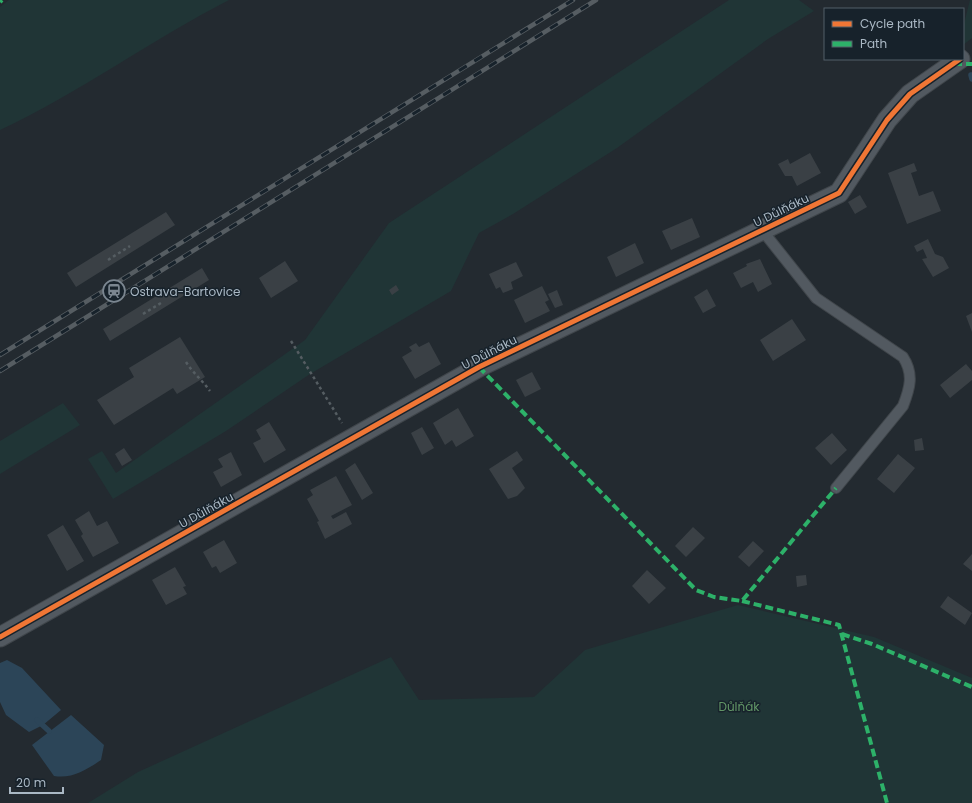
<svg xmlns="http://www.w3.org/2000/svg" width="972" height="803" font-family="Poppins,sans-serif">
	<rect width="100%" height="100%" fill="#232a30"/>
	<path fill="#203536" d="M 9,0 L 229,0 C 151,40 79,93 0,130 L 0,7 Z
		M 729,0 L 799,0 L 814,11 L 768,39 L 617,148 L 513,214 L 479,233 L 451,291 L 310,374 L 226,431 L 113,499 L 88,459 L 102,451 L 116,473 L 305,340 L 389,223 Z
		M 970,0 L 972,0 L 972,38 L 963,45 L 963,28 Z
		M 63,403 L 80,425 L 0,474 L 0,441 Z
		M 738,605 L 874,637 L 972,678 L 972,803 L 88,803 L 138,772 L 391,657 L 419,700 L 534,697 L 585,650 Z"/>
	<path fill="#2c4558" d="M 7,660 L 22,668 L 61,710 L 43,725 L 29,732 L 6,715 L 0,702 L 0,663 Z
		M 71,715 L 104,745 L 101,760 C 86,770 72,779 54,776 L 32,745 Z"/>
	<g fill="none" stroke-linecap="round" stroke-linejoin="round">
		<path stroke="#2c4558" stroke-width="5.5" d="M 971,75 L 972,79
			M 37,720 L 49,731"/>
	</g>
	<path fill="#3a4045" d="M 810,153 L 821,173 L 797,186 L 792,176 L 785,176 L 778,164 L 788,159 L 790,164 Z
		M 914,163 L 917,171 L 911,173 L 919,196 L 933,191 L 941,211 L 907,224 L 888,173 Z
		M 860,195 L 867,207 L 855,214 L 848,202 Z
		M 166,212 L 175,225 L 76,287 L 67,273 Z
		M 692,218 L 700,237 L 671,250 L 662,231 Z
		M 928,239 L 935,254 L 943,257 L 949,268 L 933,277 L 922,259 L 927,258 L 923,249 L 917,252 L 914,246 Z
		M 635,243 L 644,263 L 616,277 L 607,257 Z
		M 760,259 L 772,284 L 758,292 L 753,282 L 741,288 L 733,273 L 747,266 L 746,264 Z
		M 285,261 L 298,281 L 271,298 L 259,278 Z
		M 516,262 L 523,276 L 511,282 L 513,289 L 503,293 L 500,287 L 496,289 L 489,274 Z
		M 202,268 L 209,280 L 110,341 L 103,329 Z
		M 396,285 L 399,290 L 392,295 L 389,290 Z
		M 542,286 L 549,300 L 545,302 L 550,311 L 525,323 L 514,300 Z
		M 707,289 L 716,306 L 703,313 L 694,297 Z
		M 557,290 L 563,305 L 555,308 L 548,294 Z
		M 972,313 L 972,332 L 966,316 Z
		M 792,319 L 806,340 L 773,361 L 760,340 Z
		M 180,337 L 205,377 L 177,394 L 173,388 L 114,425 L 97,400 L 134,377 L 129,368 Z
		M 429,342 L 441,364 L 415,379 L 402,357 L 412,351 L 409,347 L 416,343 L 419,347 Z
		M 966,364 L 972,371 L 972,380 L 950,398 L 940,385 Z
		M 532,372 L 541,389 L 525,397 L 516,380 Z
		M 458,408 L 474,436 L 456,447 L 452,440 L 445,445 L 433,423 Z
		M 269,422 L 286,450 L 264,463 L 253,443 L 261,439 L 256,430 Z
		M 422,427 L 434,448 L 422,455 L 411,433 Z
		M 832,433 L 847,450 L 831,465 L 815,448 Z
		M 922,438 L 924,450 L 915,451 L 914,440 Z
		M 124,448 L 132,460 L 122,466 L 115,454 Z
		M 517,451 L 523,460 L 512,468 L 525,488 L 517,496 L 508,499 L 489,469 Z
		M 231,452 L 242,475 L 221,487 L 213,472 L 223,467 L 218,459 Z
		M 898,454 L 915,468 L 894,493 L 877,479 Z
		M 355,463 L 373,493 L 362,500 L 345,470 Z
		M 336,476 L 352,505 L 331,516 L 333,519 L 346,512 L 352,524 L 325,539 L 317,522 L 319,521 L 307,499 L 313,495 L 310,490 Z
		M 89,511 L 97,526 L 107,521 L 119,543 L 93,557 L 81,536 L 83,534 L 75,520 Z
		M 63,525 L 84,561 L 67,571 L 47,535 Z
		M 693,527 L 705,538 L 686,557 L 675,546 Z
		M 224,540 L 237,563 L 220,573 L 216,566 L 212,568 L 203,552 Z
		M 753,541 L 764,551 L 749,567 L 738,557 Z
		M 972,554 L 972,571 L 963,564 Z
		M 175,567 L 186,586 L 183,587 L 187,594 L 166,605 L 152,580 Z
		M 647,570 L 666,588 L 649,604 L 632,586 Z
		M 806,575 L 807,585 L 797,587 L 796,576 Z
		M 948,596 L 972,613 L 965,625 L 940,607 Z"/>
	<g fill="none" stroke-linecap="round" stroke-linejoin="round">
		<g stroke="#40464b" stroke-width="12">
			<path id="service" d="M 762,230 L 816,298 L 903,357 C 914,374 910,388 903,406 L 836,488"/>
		</g>
		<g stroke="#40464b" stroke-width="21">
			<path id="minor" d="M 0,637 L 479,367 L 839,193 L 887,120 L 910,94 L 960,59"/>
		</g>
		<path stroke="#555d62" stroke-width="2.5" stroke-dasharray="3 3" stroke-linecap="butt" d="M 108,260 L 130,246
			M 143,314 L 161,303
			M 291,341 L 342,423
			M 186,362 C 193,373 203,381 210,391"/>
		<use href="#service" stroke="#525960" stroke-width="10"/>
		<use href="#minor" stroke="#525960" stroke-width="19"/>
		<g stroke="#565d62" stroke-width="4.5">
			<path id="rail" d="M 0,355 L 573,0
				M 0,371 L 596,0"/>
		</g>
		<use href="#rail" stroke="#17222b" stroke-width="3" stroke-dasharray="9" stroke-linecap="butt"/>
		<path stroke="#2db169" stroke-width="4" stroke-dasharray="8 4" stroke-linecap="butt" d="M 0,2 L 2,0
			M 954,64 L 972,64
			M 479,367 L 696,590 L 714,597 L 742,601 L 836,488
			M 742,601 L 839,625 L 887,803
			M 842,634 L 872,644 L 972,687"/>
		<g stroke="#17222b" stroke-width="8">
			<path id="cycleway" d="M 0,637 L 479,367 L 839,193 L 887,120 L 910,94 L 960,59"/>
		</g>
		<use href="#cycleway" stroke="#f07635" stroke-width="5"/>
	</g>
	<defs>
		<g id="station-ring" transform="scale(1.15)"><circle r="9.5" fill="#17222b" stroke="#7b8690" stroke-width="1.5"/><path d="M-3-6H3Q5-6 5-4V2Q5 4 3 4L4.5 6H3L1.5 4h-3L-3 6H-4.5L-3 4Q-5 4-5 2V-4Q-5-6-3-6ZM-3.5-4v3h7v-3ZM-3.5 1v1.5H-2V1ZM2 1v1.5H3.5V1Z" fill="#7b8690"/></g>
	</defs>
	<g fill-rule="evenodd">
		<use href="#station-ring" x="114" y="291"/>
	</g>
	<g text-anchor="middle" dominant-baseline="central" stroke-width="3" stroke-linejoin="round" paint-order="stroke">
		<g font-size="12" fill="#aab8c4" stroke="#17222b">
			<text transform="translate(781 210) rotate(-26)">U Důlňáku</text>
			<text transform="translate(489 352) rotate(-27)">U Důlňáku</text>
			<text transform="translate(206 510) rotate(-29)">U Důlňáku</text>
		</g>
		<g font-size="12" fill="#aab8c4" stroke="#17222b" text-anchor="start">
			<text x="130" y="291">Ostrava-Bartovice</text>
		</g>
		<g font-size="12" fill="#619566" stroke="#17222b">
			<text x="739" y="706">Důlňák</text>
		</g>
	</g>
	<rect x="824" y="8" width="140" height="52" fill="#17222b" stroke="#525e68"/>
	<rect x="832" y="21" width="20" height="6" fill="#f07635" stroke="#525e68"/>
	<text x="860" y="28" font-size="12" fill="#aab8c4">Cycle path</text>
	<rect x="832" y="41" width="20" height="6" fill="#2db169" stroke="#525e68"/>
	<text x="860" y="48" font-size="12" fill="#aab8c4">Path</text>
	<path d="M10 787v6h53v-6" fill="none" stroke="#aab8c4" stroke-width="2"/>
	<text x="16" y="787" font-size="12" fill="#aab8c4" stroke="#17222b" stroke-width="3" paint-order="stroke">20 m</text>
</svg>
